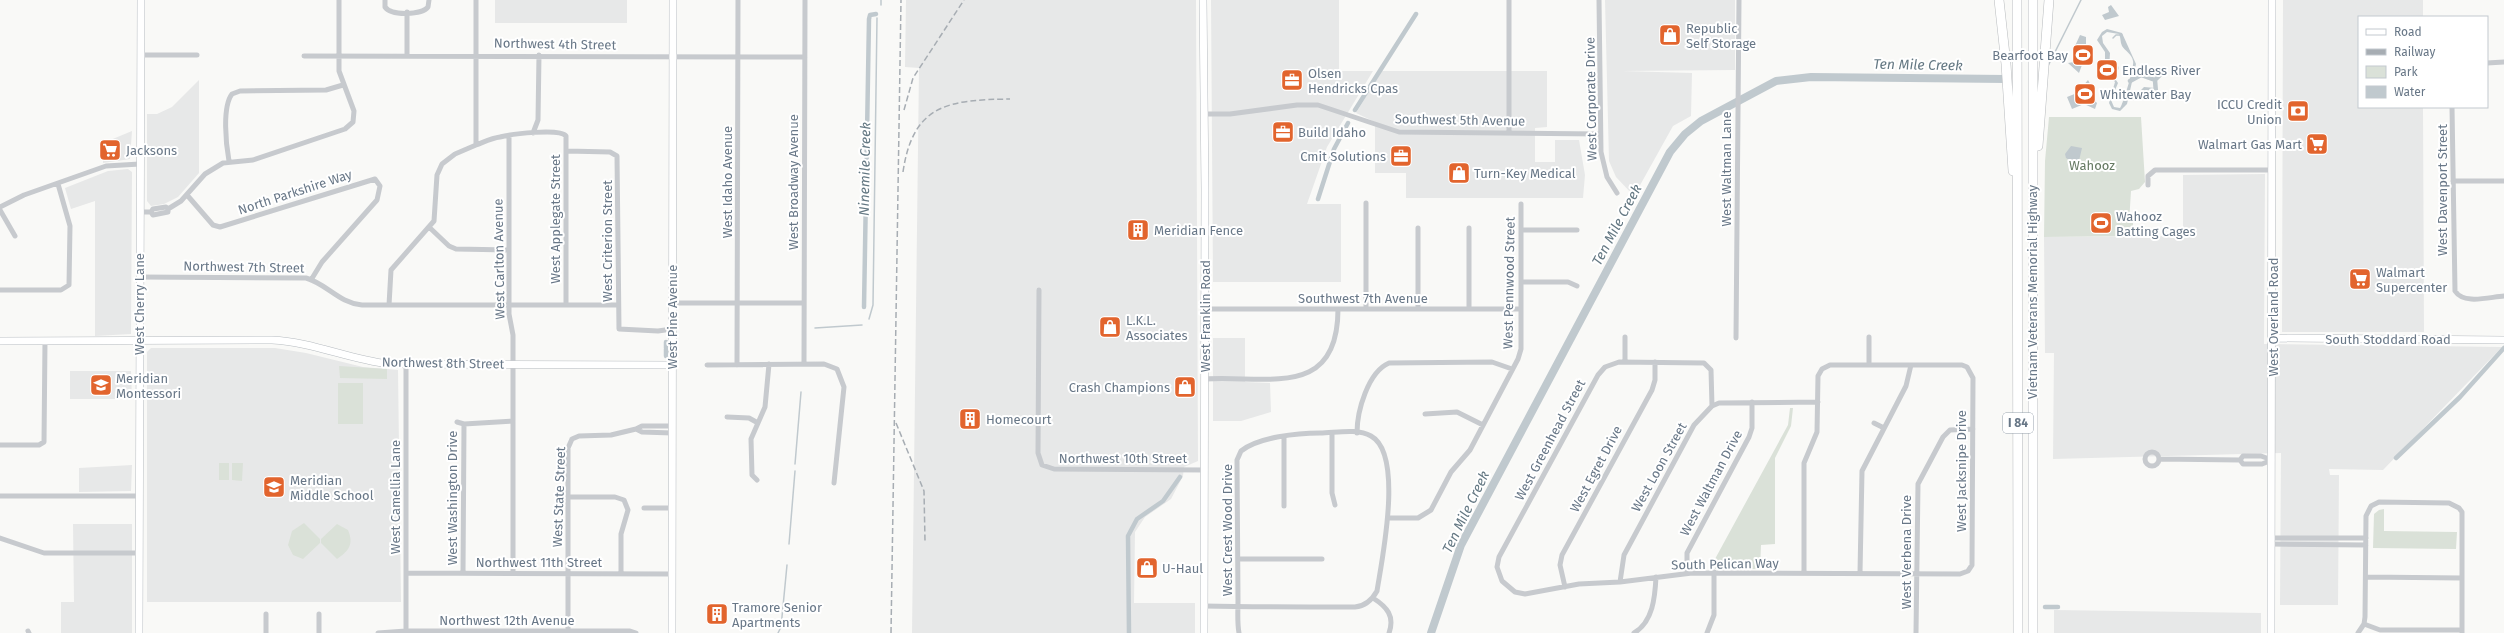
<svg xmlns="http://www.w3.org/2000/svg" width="2504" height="633" font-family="'Fira Sans',sans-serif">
	<rect width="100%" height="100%" fill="#f9f9f7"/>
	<path fill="#e7e8e8" d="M 495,0 L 627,0 L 627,23 L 495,23 Z
		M 906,0 L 1196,0 L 1198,461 L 1184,467 L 1183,476 L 1171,499 L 1145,517 L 1135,532 L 1134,603 L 1195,603 L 1195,633 L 912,633 L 919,68 L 905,67 Z
		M 1211,0 L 1339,0 L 1339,71 L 1373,71 L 1327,147 L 1307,204 L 1341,204 L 1341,282 L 1213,282 Z
		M 1605,0 L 1735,0 L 1735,70 L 1622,71 L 1692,73 L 1691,116 L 1673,126 L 1634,196 L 1616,177 L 1609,161 Z
		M 2283,0 L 2423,0 L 2423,17 L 2359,17 L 2359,107 L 2423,107 L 2424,332 L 2282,332 Z
		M 1382,71 L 1547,71 L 1547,127 L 1535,128 L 1535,162 L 1555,162 L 1555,140 L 1579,140 L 1585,175 L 1583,198 L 1406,198 L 1406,173 L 1375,173 L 1375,122 L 1356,113 Z
		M 199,80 L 199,173 L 178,197 L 164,204 L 151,206 L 147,201 L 147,114 L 157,114 L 172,107 Z
		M 132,131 L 130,159 L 103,163 L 103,143 Z
		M 128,169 L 132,172 L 131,334 L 95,336 L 95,201 L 71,209 L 65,188 L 108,171 Z
		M 2265,174 L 2264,344 L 2502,347 L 2383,470 L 2329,469 L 2330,475 L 2339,475 L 2338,605 L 2280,605 L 2281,453 L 2053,459 L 2054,353 L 2045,353 L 2044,237 L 2183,236 L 2183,175 Z
		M 1213,338 L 1245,338 L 1245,382 L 1270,383 L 1271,412 L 1241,421 L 1213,421 Z
		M 151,348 L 275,348 L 306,353 L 363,367 L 398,370 L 401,602 L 147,602 L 147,352 Z
		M 70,371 L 131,371 L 132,399 L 70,399 Z
		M 132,465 L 131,491 L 79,492 L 79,468 Z
		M 73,524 L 132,524 L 132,633 L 61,633 L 61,602 L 74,602 Z
		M 2054,610 L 2261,613 L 2261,633 L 2054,633 Z"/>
	<path fill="#dae1d8" d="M 2049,117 L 2141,117 L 2145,182 L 2139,189 L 2131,191 L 2129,223 L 2133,223 L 2133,236 L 2044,237 L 2045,161 Z
		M 339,366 L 387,369 L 387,379 L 340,378 Z
		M 338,383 L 363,383 L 363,424 L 338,424 Z
		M 1790,408 L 1793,408 L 1791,426 L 1775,458 L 1775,544 L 1761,545 L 1760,569 L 1715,569 L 1715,559 L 1788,425 Z
		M 219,463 L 229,463 L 229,480 L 219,480 Z
		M 232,463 L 243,463 L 242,481 L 232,480 Z
		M 2384,509 L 2384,531 L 2457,532 L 2456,549 L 2373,548 L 2374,514 L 2379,510 Z
		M 304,523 L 320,539 L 320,543 L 303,559 L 293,555 L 288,545 L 292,531 Z
		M 337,524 L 348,530 C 354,544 349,551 337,559 L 321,543 L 321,539 Z"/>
	<path fill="#c0c9ce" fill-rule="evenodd" d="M 2111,5 L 2119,16 L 2105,20 L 2102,15 L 2109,12 L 2108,7 Z
		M 2107,29 L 2122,33 L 2136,64 L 2127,104 L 2120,111 L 2112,109 L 2109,103 L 2115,82 L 2105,71 L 2105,52 L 2097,40 L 2102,32 ZM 2107,32 L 2119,34 C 2121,38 2120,42 2122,46 C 2125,51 2132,54 2133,61 C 2135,64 2123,105 2120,108 L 2114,107 L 2111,100 L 2118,83 L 2109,70 L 2110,53 L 2103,43 L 2102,36 Z
		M 2080,35 L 2086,37 L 2086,54 L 2079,73 L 2068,63 L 2074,62 L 2082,51 L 2075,46 Z
		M2109.5 68a4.5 4.5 0 1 1 9 0a4.5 4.5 0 1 1-9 0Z
		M 2088,80 L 2096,95 L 2094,100 L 2097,103 L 2095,109 L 2084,104 L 2072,109 L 2067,97 L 2077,93 Z
		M 2144,87 L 2155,88 L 2154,99 L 2140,97 L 2141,90 Z
		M 2071,146 L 2082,148 L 2078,165 L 2066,158 L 2065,154 Z"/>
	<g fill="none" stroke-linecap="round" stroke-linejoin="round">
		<path stroke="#c0c9ce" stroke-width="1.5" d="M 881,5 L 881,0
			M 2113,38 L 2116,35 L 2122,35
			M 2048,66 L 2081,0
			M 869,319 L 873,305 L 877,18
			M 815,328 L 862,325
			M 795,464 L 801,392
			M 789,544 L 795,471
			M 778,633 L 781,627 L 787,565"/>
		<path stroke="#c0c9ce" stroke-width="4.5" d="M 2155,80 L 2161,74
			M 2130,81 L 2141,75 L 2155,80 L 2156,93 L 2150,93
			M 1355,110 L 1416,14
			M 1318,199 L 1334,149 L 1348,123
			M 864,307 L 869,19 L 870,15 L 876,14
			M 666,348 L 666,342
			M 666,356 L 666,349
			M 2396,458 L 2460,397 L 2504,348
			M 2045,607 L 2058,607
			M 1129,633 L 1128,536 L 1137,519 L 1163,501 L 1180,477"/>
		<path stroke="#c0c9ce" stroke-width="8" d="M 1431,633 L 1461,545 L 1670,152 L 1685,134 L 1701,121 L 1776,81 L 1811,77 L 2006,79"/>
		<g stroke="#b7bcc1" stroke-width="8">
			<path id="secondary" d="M 1203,0 L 1205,189 L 1204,633
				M 2273,338 L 2504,340
				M 0,341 L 272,340 C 312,342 348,359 388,364 L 672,365
				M 139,633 L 141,0
				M 672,633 L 673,0
				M 2271,633 L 2272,0"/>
		</g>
		<g stroke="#b8bbbe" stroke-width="10">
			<path id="highway" d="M 1999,0 L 2006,64 L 2013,171
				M 2017,0 L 2018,633
				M 2033,0 L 2033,633
				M 2038,146 L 2049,0"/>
		</g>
		<path stroke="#c7cace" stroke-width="5" d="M 385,0 L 385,7 C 391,16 422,15 428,7 L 429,0
			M 1599,0 L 1601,152 L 1607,177 L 1617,193
			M 407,54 L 407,12
			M 141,55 L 197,55
			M 304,56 L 805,57
			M 2487,63 L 2504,62
			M 2452,107 L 2455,291 C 2464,305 2489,297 2504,296
			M 1204,114 L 1230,114 L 1297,105 L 1318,105 L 1399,132 L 1600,134
			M 533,133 L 538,120 L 539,55
			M 1509,133 L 1509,0
			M 509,136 L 509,314 L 513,335 L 513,573
			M 476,145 C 484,142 492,138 500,137 C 511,134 560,128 566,136 L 566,305
			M 567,151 L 610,152 L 617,156 L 619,329 L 658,331 L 672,329
			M 229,161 C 226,145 222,107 232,94 L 240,91 L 326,90 L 343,85
			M 2453,181 L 2504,181
			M 2148,185 L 2148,176 L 2155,170 L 2272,170
			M 187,195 L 213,225 L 220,227 L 375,179 L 380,186 L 377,200 L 322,262 L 311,280
			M 0,207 L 24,195 L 106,166 L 140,164
			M 168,209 L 181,201 L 205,174 L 223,163 L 253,160 L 345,129 L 353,122 L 354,111 L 339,71 L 339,0
			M 0,210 L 15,236
			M 139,212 L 151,212 L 153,209 L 166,207 L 168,209 L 168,212 L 153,215 L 151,212
			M 429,227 L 449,246 L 456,249 L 509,250
			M 1418,228 L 1418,309
			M 1469,228 L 1469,309
			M 1521,230 L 1577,230
			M 139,277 L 306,278 C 327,284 339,303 362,305 L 618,305
			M 1521,282 L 1568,282 L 1577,286
			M 0,290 L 61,290 L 69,285 L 70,226 L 58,184
			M 1039,290 L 1038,453 L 1042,465 L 1054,469 L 1205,470
			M 672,303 L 804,303
			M 389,305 L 391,270 L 434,221 L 437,175 L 442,164 L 455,154 L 476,145 L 476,0
			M 1205,309 L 1521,309
			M 1366,309 L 1366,203
			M 1869,337 L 1869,365
			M 1736,338 L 1739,0
			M 1625,362 L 1625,337
			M 804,364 L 805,0
			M 707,365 L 824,364 L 837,369 L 844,387 L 834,483
			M 737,365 L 738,0
			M 1205,379 C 1267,375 1338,400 1338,309
			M 1712,406 L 1711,370 L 1704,363 L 1619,362 L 1605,367 L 1598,375 L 1499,557 L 1497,567 L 1502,581 L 1515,592 L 1525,594 L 1579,584 L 1620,582 L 1692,573 L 1960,574 L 1968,571 L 1972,565 L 1973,378 L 1967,367 L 1962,365 L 1830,365 L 1822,369 L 1818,376 L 1817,432 L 1804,463 L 1804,573
			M 1425,414 L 1457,412 L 1483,425
			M 727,417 L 749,418 L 758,423
			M 457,422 L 464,424 L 513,421
			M 1874,423 L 1884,428
			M 672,426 L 642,426 L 636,429 L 642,432 L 672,433
			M 1332,433 L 1332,493 L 1335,505
			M 1357,433 C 1357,411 1368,372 1389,363 L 1492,362 L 1512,369
			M 572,439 L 579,436 L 611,435 L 636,429
			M 0,445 L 39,445 L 44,442 L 45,341
			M2145 459a7 7 0 1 1 14 0a7 7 0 1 1-14 0Z
			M 2159,459 L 2240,460 L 2243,456 L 2261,456 L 2272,460
			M 2240,460 L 2243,464 L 2262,464 L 2272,460
			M 757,480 L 752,475 L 751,439 L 765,407 L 769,364
			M 0,496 L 139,496
			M 568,497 L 615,497 L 624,500 L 628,510 L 621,534 L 621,573
			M 1284,506 L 1284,436
			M 644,508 L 672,508
			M 1388,518 L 1418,518 L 1431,510 L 1451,472 L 1470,450 L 1518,359 L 1521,349 L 1521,204
			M 0,538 L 44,553 L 139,553
			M 2272,538 L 2366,538
			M 2271,544 L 2366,545
			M 1238,559 L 1322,559
			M 406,573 L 672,574
			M 463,573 L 464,424
			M 1687,573 L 1687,553 L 1749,437 L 1752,428 L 1752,402
			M 1860,573 L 1862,471 L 1906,386 L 1911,365
			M 2366,577 L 2462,578
			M 1620,582 L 1624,555 L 1694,425 L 1712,406 L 1719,403 L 1818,402
			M 1565,587 L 1560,565 L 1562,555 L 1652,390 L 1655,380 L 1655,362
			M 1373,598 C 1387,607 1395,616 1389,633
			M 1204,606 C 1255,607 1305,607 1355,607 C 1366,606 1372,600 1377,591 C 1382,559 1404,454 1371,436 C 1357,428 1335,433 1320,433 C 1298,433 1258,437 1241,451 L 1237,460 L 1238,601 C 1238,612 1237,622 1239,633
			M 2364,624 L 2380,630 L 2462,630
			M 28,631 L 29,633
			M 406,631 L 406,364
			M 266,633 L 266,614
			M 319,633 L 319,614
			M 378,633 L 406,631 L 630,631 L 636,633
			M 568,633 L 568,448 L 572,439
			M 1634,633 C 1653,622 1655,597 1656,577
			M 1707,633 L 1714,615 L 1714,572
			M 1916,633 L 1918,484 L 1943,437 L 1950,430 L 1973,429
			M 2358,633 L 2364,624 L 2365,617 L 2366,516 L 2371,506 L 2379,502 L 2449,503 L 2459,508 L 2462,512 L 2462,633"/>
		<use href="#secondary" stroke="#fff" stroke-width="7"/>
		<use href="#highway" stroke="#fff" stroke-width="9"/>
		<path stroke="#a7adb3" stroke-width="1.5" stroke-dasharray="6 3" stroke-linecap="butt" d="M 904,110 L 913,78 L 964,0
			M 903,172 C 913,103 950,100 1010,99
			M 896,423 L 924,491 L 925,541
			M 891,633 L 901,0"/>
	</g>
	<defs>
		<g id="shop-square" transform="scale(1.15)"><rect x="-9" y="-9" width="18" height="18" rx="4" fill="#e2642d" stroke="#fff"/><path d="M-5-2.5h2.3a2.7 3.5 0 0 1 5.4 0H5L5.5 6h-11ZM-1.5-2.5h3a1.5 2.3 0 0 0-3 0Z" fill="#fff"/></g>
		<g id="stadium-square" transform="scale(1.15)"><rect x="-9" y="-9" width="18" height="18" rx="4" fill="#e2642d" stroke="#fff"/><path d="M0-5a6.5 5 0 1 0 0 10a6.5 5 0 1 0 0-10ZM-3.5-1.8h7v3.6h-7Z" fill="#fff"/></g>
		<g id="office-square" transform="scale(1.15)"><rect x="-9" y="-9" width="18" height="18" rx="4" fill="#e2642d" stroke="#fff"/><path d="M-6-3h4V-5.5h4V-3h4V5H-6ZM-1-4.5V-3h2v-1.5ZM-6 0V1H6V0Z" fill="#fff"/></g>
		<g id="bank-square" transform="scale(1.15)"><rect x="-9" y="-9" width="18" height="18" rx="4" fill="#e2642d" stroke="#fff"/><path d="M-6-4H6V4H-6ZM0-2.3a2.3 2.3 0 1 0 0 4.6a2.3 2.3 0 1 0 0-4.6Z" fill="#fff"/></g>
		<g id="supermarket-square" transform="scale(1.15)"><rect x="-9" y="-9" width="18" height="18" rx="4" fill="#e2642d" stroke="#fff"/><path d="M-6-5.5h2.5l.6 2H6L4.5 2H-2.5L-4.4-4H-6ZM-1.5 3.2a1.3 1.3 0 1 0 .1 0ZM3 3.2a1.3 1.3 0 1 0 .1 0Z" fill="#fff"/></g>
		<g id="building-square" transform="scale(1.15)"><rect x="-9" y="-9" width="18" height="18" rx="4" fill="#e2642d" stroke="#fff"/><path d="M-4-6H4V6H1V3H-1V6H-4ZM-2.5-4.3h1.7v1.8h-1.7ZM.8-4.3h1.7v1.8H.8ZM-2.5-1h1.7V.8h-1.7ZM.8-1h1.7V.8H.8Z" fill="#fff"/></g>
		<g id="school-square" transform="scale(1.15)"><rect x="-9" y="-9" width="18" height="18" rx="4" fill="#e2642d" stroke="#fff"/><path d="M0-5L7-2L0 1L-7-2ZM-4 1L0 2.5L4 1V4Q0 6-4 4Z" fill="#fff"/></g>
	</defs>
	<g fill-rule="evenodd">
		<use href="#shop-square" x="1670" y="35"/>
		<use href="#stadium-square" x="2083" y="55"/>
		<use href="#stadium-square" x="2107" y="70"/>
		<use href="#office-square" x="1292" y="80"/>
		<use href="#stadium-square" x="2085" y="94"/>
		<use href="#bank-square" x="2298" y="111"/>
		<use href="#office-square" x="1283" y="132"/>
		<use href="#supermarket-square" x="2317" y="144"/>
		<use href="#supermarket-square" x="110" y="150"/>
		<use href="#office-square" x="1401" y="156"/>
		<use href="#shop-square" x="1459" y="173"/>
		<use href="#stadium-square" x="2101" y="223"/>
		<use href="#building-square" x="1138" y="230"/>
		<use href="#supermarket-square" x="2360" y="279"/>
		<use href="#shop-square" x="1110" y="327"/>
		<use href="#school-square" x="101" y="385"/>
		<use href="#shop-square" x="1185" y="387"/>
		<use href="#building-square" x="970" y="419"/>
		<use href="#school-square" x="274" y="487"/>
		<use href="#shop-square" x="1147" y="568"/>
		<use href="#building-square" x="717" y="614"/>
	</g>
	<g text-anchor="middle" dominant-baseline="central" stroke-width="4" stroke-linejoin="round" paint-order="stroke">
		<rect fill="#fff" stroke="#95a0ab" stroke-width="1" x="2003" y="413" width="30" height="20" rx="3"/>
		<g font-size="12" font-weight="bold" fill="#687787">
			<text x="2018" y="423">I 84</text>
		</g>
		<g font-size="13" fill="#687787" stroke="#fff" text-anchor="start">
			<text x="1686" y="28">Republic<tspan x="1686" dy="15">Self Storage</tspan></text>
			<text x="2068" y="55" text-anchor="end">Bearfoot Bay</text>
			<text x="2122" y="70">Endless River</text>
			<text x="1308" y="73">Olsen<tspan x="1308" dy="15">Hendricks Cpas</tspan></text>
			<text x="2100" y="94">Whitewater Bay</text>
			<text x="2282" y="104" text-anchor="end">ICCU Credit<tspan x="2282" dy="15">Union</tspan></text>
			<text x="1298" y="132">Build Idaho</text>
			<text x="2302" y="144" text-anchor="end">Walmart Gas Mart</text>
			<text x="126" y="150">Jacksons</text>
			<text x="1386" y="156" text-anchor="end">Cmit Solutions</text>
			<text x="1474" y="173">Turn-Key Medical</text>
			<text x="2116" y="216">Wahooz<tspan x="2116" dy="15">Batting Cages</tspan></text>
			<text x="1154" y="230">Meridian Fence</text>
			<text x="2376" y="272">Walmart<tspan x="2376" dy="15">Supercenter</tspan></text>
			<text x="1126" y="320">L.K.L.<tspan x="1126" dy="15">Associates</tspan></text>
			<text x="116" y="378">Meridian<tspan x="116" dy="15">Montessori</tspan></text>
			<text x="1170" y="387" text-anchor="end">Crash Champions</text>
			<text x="986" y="419">Homecourt</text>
			<text x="290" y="480">Meridian<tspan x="290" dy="15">Middle School</tspan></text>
			<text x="1162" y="568">U-Haul</text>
			<text x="732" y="607">Tramore Senior<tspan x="732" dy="15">Apartments</tspan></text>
		</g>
		<g font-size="13" fill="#687787" stroke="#fff">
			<text transform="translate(555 44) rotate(1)">Northwest 4th Street</text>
			<text transform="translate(1591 99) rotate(-91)">West Corporate Drive</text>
			<text transform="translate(1460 120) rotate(1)">Southwest 5th Avenue</text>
			<text transform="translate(1726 169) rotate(-90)">West Waltman Lane</text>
			<text transform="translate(727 182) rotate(-90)">West Idaho Avenue</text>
			<text transform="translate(793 182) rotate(-90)">West Broadway Avenue</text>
			<text transform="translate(2442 190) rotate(-90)">West Davenport Street</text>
			<text transform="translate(295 192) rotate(-18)">North Parkshire Way</text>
			<text transform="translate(555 219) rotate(-90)">West Applegate Street</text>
			<text transform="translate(607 241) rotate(-90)">West Criterion Street</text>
			<text transform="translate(499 259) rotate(-91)">West Carlton Avenue</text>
			<text transform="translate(244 267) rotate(1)">Northwest 7th Street</text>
			<text transform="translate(1509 283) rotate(-89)">West Pennwood Street</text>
			<text transform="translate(2032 292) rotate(-90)">Vietnam Veterans Memorial Highway</text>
			<text x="1363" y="298">Southwest 7th Avenue</text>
			<text transform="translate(139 304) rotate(-90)">West Cherry Lane</text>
			<text transform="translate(1205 316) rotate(-90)">West Franklin Road</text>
			<text transform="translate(672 317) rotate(-90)">West Pine Avenue</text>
			<text transform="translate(2273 317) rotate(-90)">West Overland Road</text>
			<text x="2388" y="339">South Stoddard Road</text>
			<text transform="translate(443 363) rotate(1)">Northwest 8th Street</text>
			<text transform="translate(1550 440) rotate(-62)">West Greenhead Street</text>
			<text x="1123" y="458">Northwest 10th Street</text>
			<text transform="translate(1659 467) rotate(-61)">West Loon Street</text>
			<text transform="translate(1596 469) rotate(-62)">West Egret Drive</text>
			<text transform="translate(1961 471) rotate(-90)">West Jacksnipe Drive</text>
			<text transform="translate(1711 483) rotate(-62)">West Waltman Drive</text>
			<text transform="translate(395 497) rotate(-90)">West Camellia Lane</text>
			<text transform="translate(559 497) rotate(-88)">West State Street</text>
			<text transform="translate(452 498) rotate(-90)">West Washington Drive</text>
			<text transform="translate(1227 530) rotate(-90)">West Crest Wood Drive</text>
			<text transform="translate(1906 552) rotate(-90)">West Verbena Drive</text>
			<text x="539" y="562">Northwest 11th Street</text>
			<text transform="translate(1725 564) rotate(-1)">South Pelican Way</text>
			<text x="507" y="620">Northwest 12th Avenue</text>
		</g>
		<g font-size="13" fill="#667a63" stroke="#fff">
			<text x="2092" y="165">Wahooz</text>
		</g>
		<g font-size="14" font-style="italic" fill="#647883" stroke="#fff">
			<text transform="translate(1918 65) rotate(1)">Ten Mile Creek</text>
			<text transform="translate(865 169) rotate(-89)">Ninemile Creek</text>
			<text transform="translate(1617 225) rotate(-62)">Ten Mile Creek</text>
			<text transform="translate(1466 512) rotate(-64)">Ten Mile Creek</text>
		</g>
	</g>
	<rect x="2358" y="16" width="130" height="92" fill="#ffffff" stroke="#c3c9cf"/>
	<rect x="2366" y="29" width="20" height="6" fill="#ffffff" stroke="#c3c9cf"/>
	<text x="2394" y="36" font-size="12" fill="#687787">Road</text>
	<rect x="2366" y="49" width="20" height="6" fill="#a7adb3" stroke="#c3c9cf"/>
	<text x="2394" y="56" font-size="12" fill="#687787">Railway</text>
	<rect x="2366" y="66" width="20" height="12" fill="#dae1d8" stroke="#c3c9cf"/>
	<text x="2394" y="76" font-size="12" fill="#687787">Park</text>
	<rect x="2366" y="86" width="20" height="12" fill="#c0c9ce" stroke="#c3c9cf"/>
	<text x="2394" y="96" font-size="12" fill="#687787">Water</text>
</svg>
